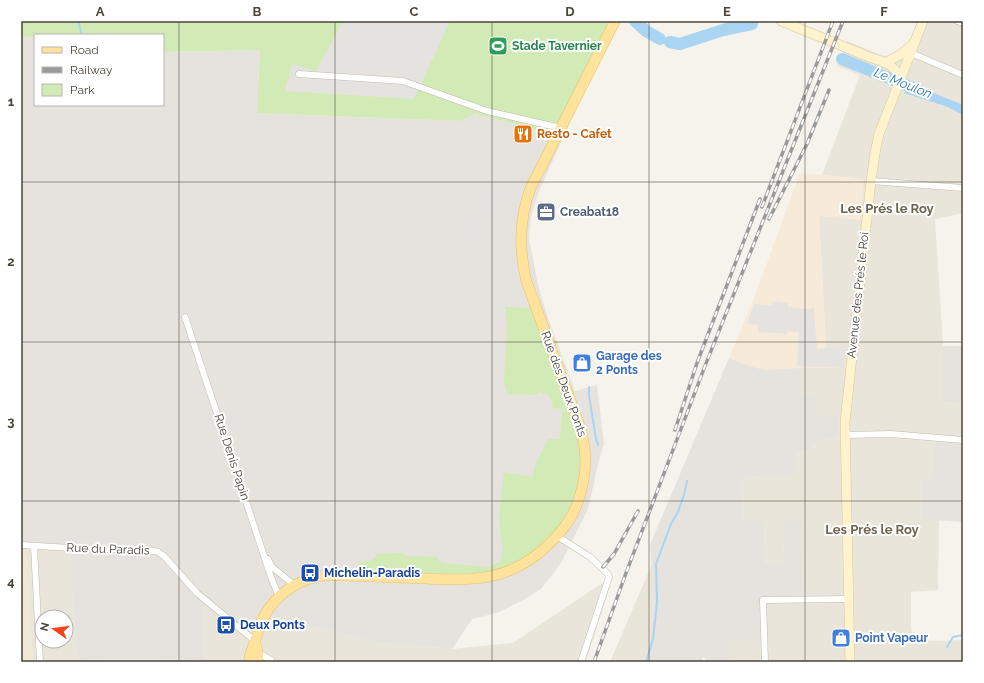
<svg xmlns="http://www.w3.org/2000/svg" width="984" height="683" font-family="Raleway,sans-serif">
	<rect width="100%" height="100%" fill="#f6f3ec"/>
	<path fill="#eae5da" fill-rule="evenodd" d="M 917,21 L 963,21 L 963,213 L 935,219 L 943,346 L 943,402 L 961,403 L 960,439 L 933,479 L 922,480 L 922,519 L 939,519 L 938,590 L 911,592 L 911,630 L 917,640 L 936,641 L 963,640 L 963,662 L 730,662 L 729,640 L 739,640 L 740,641 L 765,641 L 765,600 L 803,599 L 801,520 L 783,520 L 784,564 L 765,564 L 764,521 L 743,521 L 741,478 L 771,477 L 780,478 L 796,452 L 810,451 L 810,449 L 822,439 L 831,437 L 838,426 L 839,416 L 815,415 L 816,395 L 800,394 L 800,368 L 844,368 L 846,345 L 826,348 L 819,216 L 864,179 L 822,175 L 860,75 L 837,66 L 847,41 L 881,55 L 889,56 L 895,54 L 905,46 L 910,39 Z
		M 21,545 L 70,548 L 79,659 L 203,660 L 203,605 L 245,628 L 313,627 L 373,642 L 452,649 L 513,643 L 613,576 L 586,662 L 21,662 ZM 42,617 L 66,617 L 66,641 L 42,641 Z
		M 652,564 L 654,596 L 653,618 L 649,644 L 644,662 L 610,662 Z"/>
	<path fill="#f7ead8" d="M 800,173 L 864,179 L 860,220 L 819,216 L 826,347 L 846,345 L 844,368 L 800,368 L 765,370 L 749,366 L 729,358 L 754,298 Z"/>
	<path fill="#e6e2dd" d="M 21,36 L 35,38 L 35,105 L 163,105 L 163,52 L 260,50 L 257,113 L 460,121 L 475,114 L 546,132 L 565,134 L 539,191 L 531,216 L 529,238 L 538,285 L 547,315 L 575,391 L 597,385 L 604,444 L 600,456 L 588,509 L 561,563 L 542,588 L 525,599 L 497,613 L 472,619 L 452,649 L 373,642 L 313,627 L 245,628 L 203,605 L 203,660 L 78,659 L 70,549 L 21,545 Z
		M 943,346 L 963,346 L 963,522 L 922,519 L 922,480 L 933,479 L 936,437 L 960,439 L 961,403 L 943,402 Z
		M 729,358 L 749,366 L 765,370 L 800,368 L 800,394 L 816,395 L 816,415 L 839,416 L 838,437 L 822,439 L 810,449 L 810,451 L 796,452 L 795,473 L 780,478 L 771,477 L 741,478 L 743,521 L 764,521 L 765,564 L 784,564 L 783,520 L 801,520 L 803,599 L 765,600 L 765,641 L 739,641 L 739,640 L 729,640 L 730,662 L 707,662 L 704,657 L 702,658 L 702,662 L 644,662 L 649,644 L 653,618 L 654,596 L 650,545 Z"/>
	<path fill="#efe8d6" d="M 21,551 L 27,553 L 33,662 L 21,662 Z"/>
	<path fill="#d2eab5" d="M 21,21 L 613,21 L 565,134 L 546,132 L 475,114 L 460,121 L 257,113 L 260,50 L 163,52 L 163,35 L 35,35 L 35,38 L 21,36 Z
		M 505,307 L 531,308 L 575,425 L 581,449 L 580,480 L 572,504 L 566,516 L 556,530 L 539,548 L 513,564 L 491,571 L 461,574 L 358,571 L 359,562 L 370,561 L 375,558 L 377,554 L 404,553 L 404,556 L 437,557 L 442,563 L 487,567 L 494,565 L 501,561 L 503,551 L 499,519 L 504,472 L 532,477 L 537,461 L 548,439 L 560,439 L 562,409 L 553,408 C 552,398 550,394 539,392 L 536,395 L 507,394 L 504,381 L 507,330 Z"/>
	<path fill="#e5e3e0" d="M 343,21 L 450,21 L 414,99 L 285,91 L 292,64 L 316,71 Z
		M 491,189 L 502,189 L 502,203 L 497,203 L 490,216 L 486,216 L 487,193 Z
		M 468,220 L 485,221 L 485,228 L 473,243 L 468,243 Z
		M 773,301 L 788,303 L 788,307 L 808,309 L 814,308 L 817,349 L 846,345 L 844,368 L 797,366 L 799,333 L 788,331 L 787,334 L 758,332 L 758,325 L 747,323 L 754,304 L 772,305 Z"/>
	<path fill="#a9d4f2" d="M 908,82 L 919,87 L 963,105 L 963,115 L 948,107 L 904,93 Z"/>
	<g fill="none" stroke-linecap="round" stroke-linejoin="round">
		<path stroke="#a9d4f2" stroke-width="2" d="M 78,21 L 82,35
			M 589,387 L 589,396 L 596,439 L 598,445
			M 947,647 L 953,637 L 963,635
			M 646,662 L 653,639 L 657,602 L 656,564 L 671,524 L 678,512 L 684,495 L 687,481"/>
		<path stroke="#a9d4f2" stroke-width="12" d="M 635,21 L 646,31 L 660,39
			M 670,42 L 680,44 L 723,30 L 752,24
			M 842,59 L 920,91"/>
		<g stroke="#c2bbae" stroke-width="7">
			<path id="street" d="M 957,21 L 963,23
				M 911,53 L 963,75
				M 299,74 L 403,81 L 487,111 L 561,128
				M 871,181 L 963,188
				M 185,317 L 271,577 L 279,597
				M 845,435 L 891,434 L 963,440
				M 557,536 L 590,557 L 608,574 L 609,577 L 581,662
				M 21,545 L 70,548 L 149,550 L 158,552 L 164,556 L 197,593 L 255,641
				M 34,546 L 40,662
				M 268,559 L 271,566 L 294,585
				M 258,653 L 271,660 L 271,662
				M 765,662 L 763,600 L 849,599"/>
		</g>
		<g stroke="#d6c79b" stroke-width="10">
			<path id="secondary" d="M 781,21 L 872,58 C 887,63 892,64 901,78
				M 886,62 L 900,55 L 914,43
				M 850,662 L 845,422 L 871,181 L 875,153 L 879,134 L 923,21"/>
		</g>
		<g stroke="#e6c16a" stroke-width="11">
			<path id="primary" d="M 255,641 L 258,653 L 258,662
				M 249,662 C 250,652 252,650 255,641 C 258,634 259,625 263,618 C 277,592 301,577 330,575 C 358,576 385,577 413,578 C 465,580 506,585 547,546 C 559,535 570,522 576,507 C 587,479 589,453 579,424 L 526,280 C 519,249 519,217 531,187 L 615,21"/>
		</g>
		<use href="#street" stroke="#fff" stroke-width="6"/>
		<use href="#secondary" stroke="#fff3cd" stroke-width="9"/>
		<use href="#primary" stroke="#ffe39c" stroke-width="10"/>
		<g stroke="#9a9a9a" stroke-width="3.5">
			<path id="rail" d="M 762,207 L 833,21
				M 769,219 L 807,144 L 829,90
				M 675,430 L 697,363 L 760,199
				M 603,567 L 614,554 L 638,511
				M 594,662 L 626,573 L 705,366 L 843,21"/>
		</g>
		<use href="#rail" stroke="#fff" stroke-width="2" stroke-dasharray="6" stroke-linecap="butt"/>
	</g>
	<path fill="none" stroke="#4b4439" stroke-width="1" stroke-opacity="0.55" d="M 179,21 L 179,662M 335,21 L 335,662M 492,21 L 492,662M 649,21 L 649,662M 805,21 L 805,662M 21,182 L 963,182M 21,342 L 963,342M 21,501 L 963,501"/>
	<defs>
		<g id="stadium-square" transform="scale(1)"><rect x="-9" y="-9" width="18" height="18" rx="4" fill="#2e9e5b" stroke="#fff"/><path d="M0-5a6.5 5 0 1 0 0 10a6.5 5 0 1 0 0-10ZM-3.5-1.8h7v3.6h-7Z" fill="#fff"/></g>
		<g id="restaurant-square" transform="scale(1)"><rect x="-9" y="-9" width="18" height="18" rx="4" fill="#e8710a" stroke="#fff"/><path d="M-5-6h1v4h1v-4h1v4h1v-4h1v5L-1.5 .5V6h-2V.5L-5-1ZM5-6V6H3V1.5H1.5Q1.5-4 5-6Z" fill="#fff"/></g>
		<g id="office-square" transform="scale(1)"><rect x="-9" y="-9" width="18" height="18" rx="4" fill="#5c6f8a" stroke="#fff"/><path d="M-6-3h4V-5.5h4V-3h4V5H-6ZM-1-4.5V-3h2v-1.5ZM-6 0V1H6V0Z" fill="#fff"/></g>
		<g id="shop-square" transform="scale(1)"><rect x="-9" y="-9" width="18" height="18" rx="4" fill="#3f7fe0" stroke="#fff"/><path d="M-5-2.5h2.3a2.7 3.5 0 0 1 5.4 0H5L5.5 6h-11ZM-1.5-2.5h3a1.5 2.3 0 0 0-3 0Z" fill="#fff"/></g>
		<g id="bus-square" transform="scale(1)"><rect x="-9" y="-9" width="18" height="18" rx="4" fill="#1a4fb4" stroke="#fff"/><path d="M-5-6H5V4H4V6H2V4H-2V6H-4V4H-5ZM-3.5-4V0h7V-4ZM-3.5 1.2v1.5H-2V1.2ZM2 1.2v1.5H3.5V1.2Z" fill="#fff"/></g>
	</defs>
	<g fill-rule="evenodd">
		<use href="#stadium-square" x="498" y="46"/>
		<use href="#restaurant-square" x="523" y="134"/>
		<use href="#office-square" x="546" y="212"/>
		<use href="#shop-square" x="582" y="363"/>
		<use href="#bus-square" x="310" y="573"/>
		<use href="#bus-square" x="226" y="625"/>
		<use href="#shop-square" x="841" y="638"/>
	</g>
	<g text-anchor="middle" dominant-baseline="central" stroke-width="4" stroke-linejoin="round" paint-order="stroke">
		<g font-size="12" font-weight="bold" fill="#27864d" stroke="#fff" text-anchor="start">
			<text x="512" y="46">Stade Tavernier</text>
		</g>
		<g font-size="12" font-weight="bold" fill="#c56008" stroke="#fff" text-anchor="start">
			<text x="537" y="134">Resto - Cafet</text>
		</g>
		<g font-size="12" font-weight="bold" fill="#4e5e75" stroke="#fff" text-anchor="start">
			<text x="560" y="212">Creabat18</text>
		</g>
		<g font-size="12" fill="#4b4439" stroke="#fff">
			<text transform="translate(858 295) rotate(-84)">Avenue des Prés le Roi</text>
			<text transform="translate(564 384) rotate(70)">Rue des Deux Ponts</text>
			<text transform="translate(232 457) rotate(72)">Rue Denis Papin</text>
			<text transform="translate(108 549) rotate(2)">Rue du Paradis</text>
		</g>
		<g font-size="12" font-weight="bold" fill="#366cbe" stroke="#fff" text-anchor="start">
			<text x="596" y="356">Garage des<tspan x="596" dy="14">2 Ponts</tspan></text>
			<text x="855" y="638">Point Vapeur</text>
		</g>
		<g font-size="12" font-weight="bold" fill="#164399" stroke="#fff" text-anchor="start">
			<text x="324" y="573">Michelin-Paradis</text>
			<text x="240" y="625">Deux Ponts</text>
		</g>
		<g font-size="13" font-style="italic" fill="#2e7ab2" stroke="#fff">
			<text transform="translate(903 83) rotate(22)">Le Moulon</text>
		</g>
		<g font-size="13" font-weight="bold" fill="#6e6250" stroke="#fff">
			<text x="887" y="208">Les Prés le Roy</text>
			<text x="872" y="529">Les Prés le Roy</text>
		</g>
	</g>
	<rect width="984" height="683" fill="none" stroke="#ffffff" stroke-width="44"/>
	<rect x="34" y="34" width="130" height="72" fill="#ffffff" stroke="#b7b4b0"/>
	<rect x="42" y="47" width="20" height="6" fill="#ffe39c" stroke="#b7b4b0"/>
	<text x="70" y="54" font-size="12" fill="#4b4439">Road</text>
	<rect x="42" y="67" width="20" height="6" fill="#9a9a9a" stroke="#b7b4b0"/>
	<text x="70" y="74" font-size="12" fill="#4b4439">Railway</text>
	<rect x="42" y="84" width="20" height="12" fill="#d2eab5" stroke="#b7b4b0"/>
	<text x="70" y="94" font-size="12" fill="#4b4439">Park</text>
	<g transform="translate(54 629) rotate(284)"><circle r="19" fill="#ffffff" stroke="#b7b4b0"/>
	<path d="M0-3L7 15L0 10L-7 15Z" fill="#fc3f1d"/>
	<text y="-6" font-size="11" font-weight="bold" text-anchor="middle" fill="#4b4439">N</text>
	</g>
	<rect x="22" y="22" width="940" height="639" fill="none" stroke="#4b4439" stroke-width="1.5"/>
	<g font-size="13" text-anchor="middle" font-weight="bold" fill="#4b4439">
		<text x="100" y="16">A</text>
		<text x="257" y="16">B</text>
		<text x="414" y="16">C</text>
		<text x="570" y="16">D</text>
		<text x="727" y="16">E</text>
		<text x="884" y="16">F</text>
		<text x="11" y="106">1</text>
		<text x="11" y="266">2</text>
		<text x="11" y="426">3</text>
		<text x="11" y="586">4</text>
	</g>
</svg>
